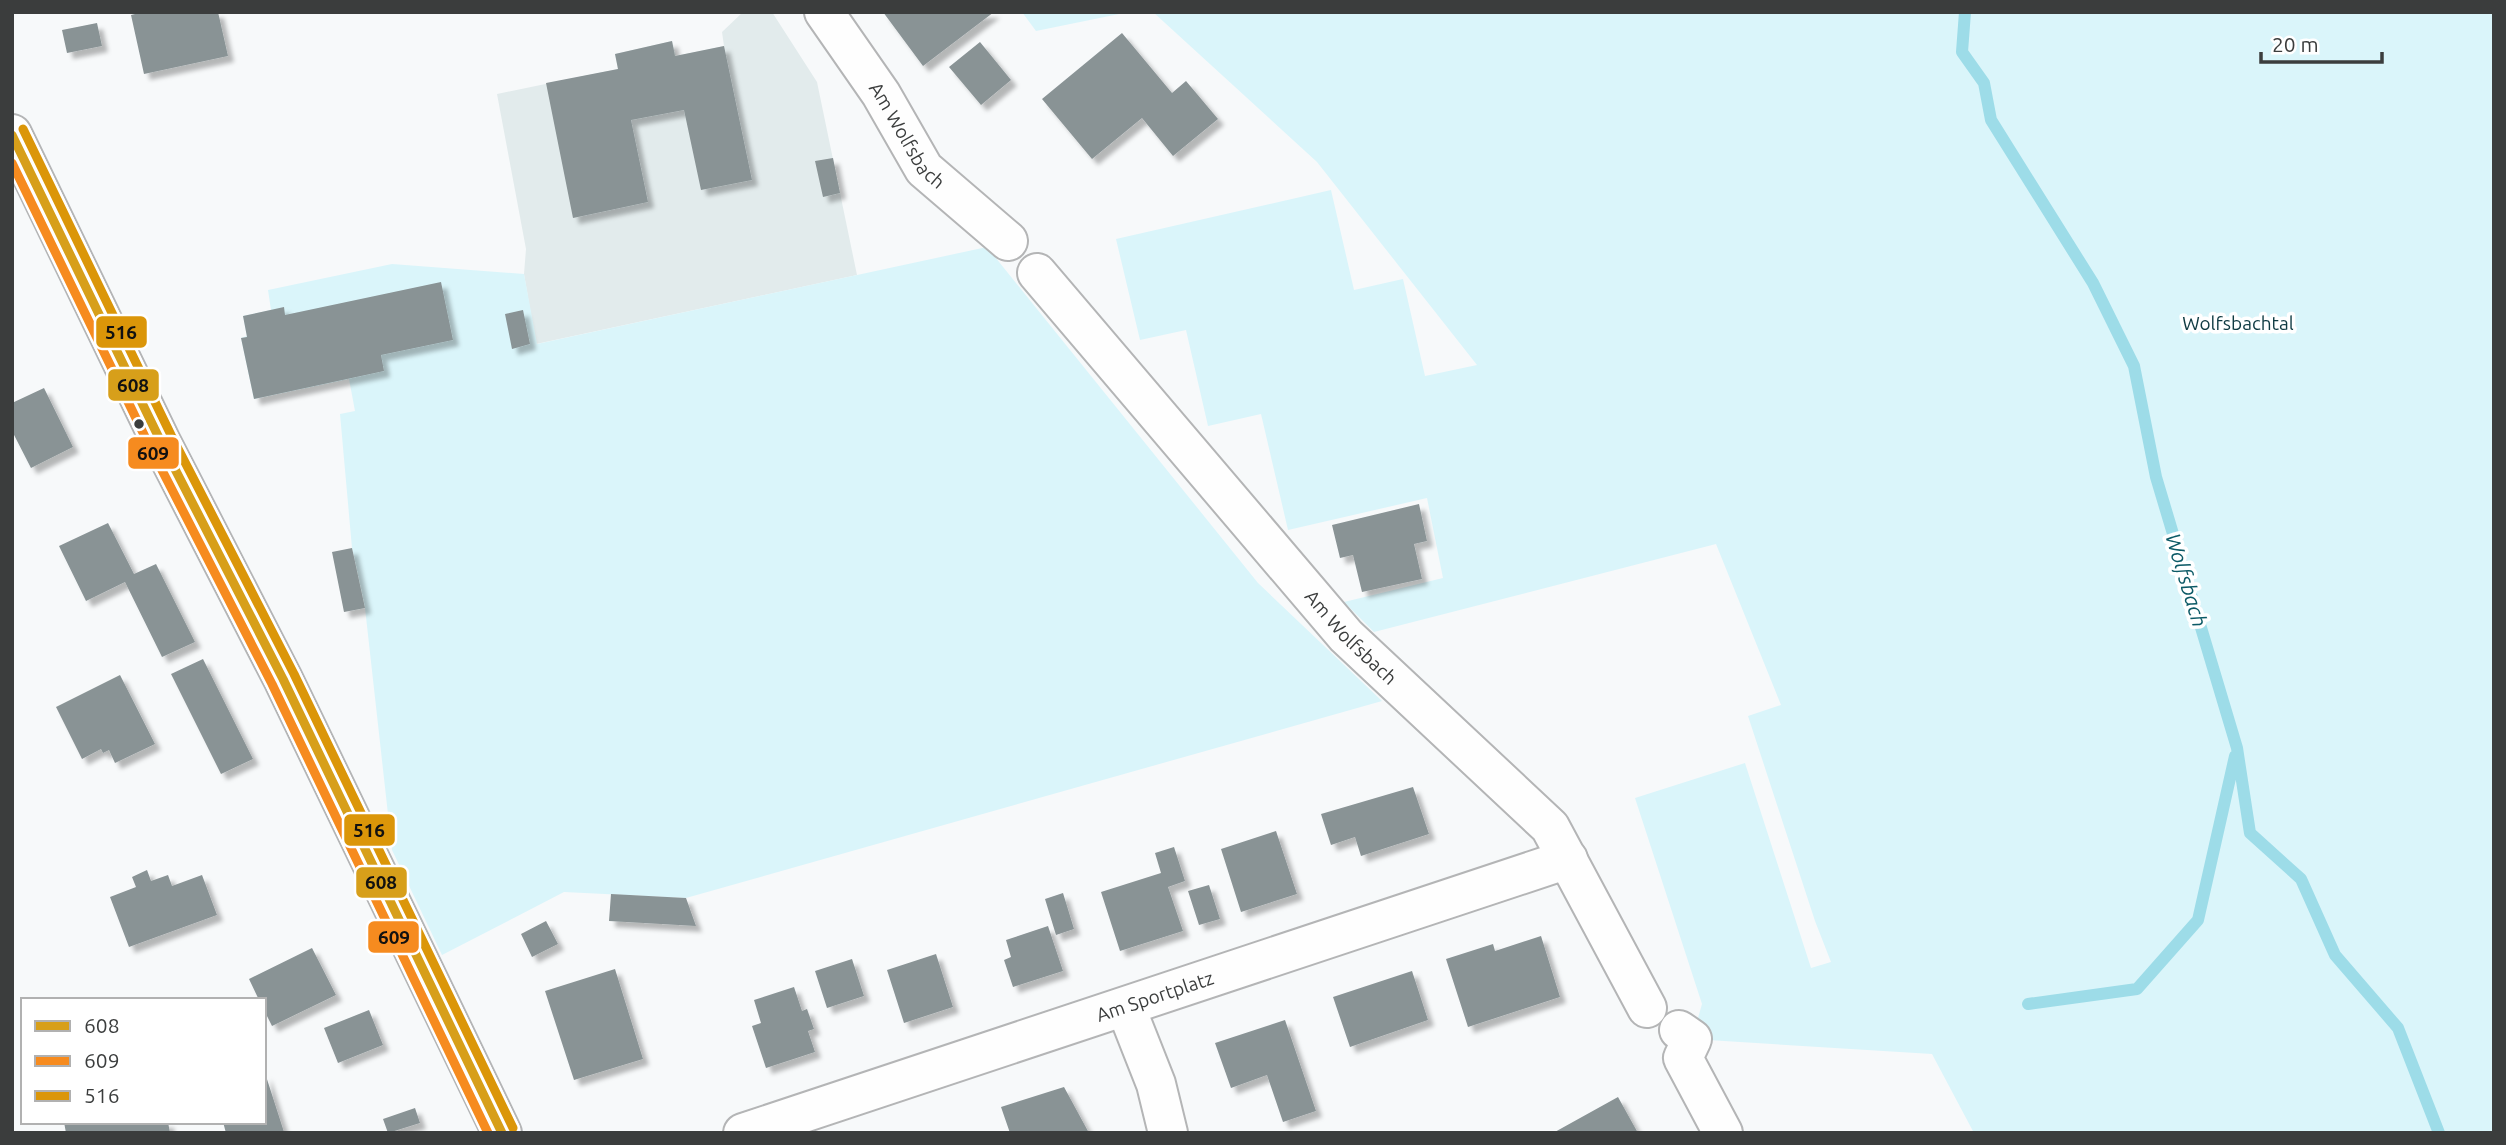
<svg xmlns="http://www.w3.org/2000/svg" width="2506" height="1145" font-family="Ubuntu,sans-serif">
	<defs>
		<filter id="shadow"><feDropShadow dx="6" dy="6" stdDeviation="2" flood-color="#0004"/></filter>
	</defs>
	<rect width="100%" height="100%" fill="#f7f9fa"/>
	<path fill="#e2ebec" d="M 743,12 L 772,12 L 817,82 L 857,275 L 536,344 L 524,274 L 526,249 L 497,94 L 618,69 L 615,54 L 672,41 L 676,56 L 724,46 L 722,32 Z"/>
	<path fill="#daf5fa" d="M 1022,12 L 1129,12 L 1036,31 Z
		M 1153,12 L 2494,12 L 2494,1133 L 1974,1133 L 1932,1054 L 1692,1039 L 1702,1004 L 1635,798 L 1745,763 L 1811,968 L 1831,962 L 1815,921 L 1748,716 L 1781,705 L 1716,544 L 1374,632 L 1344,602 L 1443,578 L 1427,498 L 1288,530 L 1261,414 L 1208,426 L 1186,330 L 1140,340 L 1116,239 L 1331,190 L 1354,290 L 1403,279 L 1425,376 L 1477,365 L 1317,162 Z
		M 987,247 L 1258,583 L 1382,701 L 686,898 L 564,892 L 442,955 L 392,850 L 365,608 L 352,548 L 340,414 L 355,411 L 349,379 L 254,399 L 241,338 L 247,336 L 243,316 L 271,310 L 268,290 L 392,264 L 524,274 L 537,344 Z"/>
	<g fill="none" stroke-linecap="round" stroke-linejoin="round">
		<path stroke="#9ddce8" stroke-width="12" d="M 1965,12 L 1962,52 L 1984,83 L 1991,120 L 2093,283 L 2134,366 L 2156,477 L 2237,748 L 2250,833 L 2301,879 L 2335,955 L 2398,1028 L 2439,1133
			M 2028,1004 L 2137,989 L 2198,920 L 2235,756"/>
	</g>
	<path fill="#899395" filter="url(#shadow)" d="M 143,12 L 218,12 L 228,56 L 144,74 L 131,15 Z
		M 883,12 L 994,12 L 923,66 Z
		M 97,23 L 102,46 L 67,53 L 62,30 Z
		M 1122,33 L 1172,93 L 1186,81 L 1218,119 L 1173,156 L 1142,118 L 1092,159 L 1042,99 Z
		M 672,41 L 675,56 L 724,46 L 752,180 L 701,190 L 684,110 L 631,120 L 648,202 L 573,218 L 546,83 L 618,69 L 615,54 Z
		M 980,42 L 1011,80 L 981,105 L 949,67 Z
		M 833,158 L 840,193 L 823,197 L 815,161 Z
		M 441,282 L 453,340 L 381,355 L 384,371 L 254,399 L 241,338 L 247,337 L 243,316 L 284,307 L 285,315 Z
		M 523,310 L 530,344 L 512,349 L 505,314 Z
		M 44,388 L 73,447 L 31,468 L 12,431 L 12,403 Z
		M 1419,504 L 1427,541 L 1414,544 L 1422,579 L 1362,592 L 1353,555 L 1340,558 L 1332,525 Z
		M 108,523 L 134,574 L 156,564 L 195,642 L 162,657 L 125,582 L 86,601 L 59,546 Z
		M 352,548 L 365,608 L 344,612 L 332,552 Z
		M 203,659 L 253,759 L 221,774 L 171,674 Z
		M 120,675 L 155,744 L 115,763 L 109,750 L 103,753 L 101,749 L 82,759 L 56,707 Z
		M 1413,787 L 1429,834 L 1361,856 L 1355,837 L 1331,845 L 1321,814 Z
		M 1276,831 L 1297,894 L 1241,912 L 1221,849 Z
		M 1174,847 L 1185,881 L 1168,887 L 1183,931 L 1120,951 L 1101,892 L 1161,873 L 1155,853 Z
		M 147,870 L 151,881 L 168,875 L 172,886 L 202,875 L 217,915 L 129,947 L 110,897 L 136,887 L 132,877 Z
		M 1209,885 L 1220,919 L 1199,925 L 1188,891 Z
		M 1063,893 L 1074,929 L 1056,935 L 1045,899 Z
		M 611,894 L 686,898 L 696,926 L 609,921 Z
		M 546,921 L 558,944 L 532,957 L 521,934 Z
		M 1048,926 L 1063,971 L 1013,987 L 1004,960 L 1011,957 L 1006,940 Z
		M 1541,936 L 1560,997 L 1468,1027 L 1446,959 L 1493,944 L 1495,951 Z
		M 312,948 L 336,995 L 272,1026 L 264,1010 L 264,1000 L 259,1000 L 249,979 Z
		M 936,954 L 953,1007 L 904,1023 L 887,970 Z
		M 852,959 L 864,996 L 827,1008 L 815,971 Z
		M 615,969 L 643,1059 L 574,1080 L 545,991 Z
		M 1412,971 L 1428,1020 L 1350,1047 L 1333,997 Z
		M 794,987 L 802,1011 L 807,1009 L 814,1029 L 808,1031 L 815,1052 L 766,1068 L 752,1026 L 761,1023 L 754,1000 Z
		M 369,1010 L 383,1045 L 338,1063 L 324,1028 Z
		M 1285,1020 L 1316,1111 L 1283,1122 L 1267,1075 L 1231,1088 L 1215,1043 Z
		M 265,1073 L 284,1132 L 226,1133 L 223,1122 L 264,1122 Z
		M 1064,1087 L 1089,1133 L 1010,1133 L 1001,1107 Z
		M 1618,1097 L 1638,1133 L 1553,1133 Z
		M 415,1108 L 420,1123 L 388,1133 L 383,1119 Z
		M 64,1122 L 168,1122 L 170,1133 L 66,1133 Z"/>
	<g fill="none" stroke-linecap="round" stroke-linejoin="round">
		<g stroke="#b4b5b6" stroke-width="42">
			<g id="minor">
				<path id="s1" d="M 824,12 L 881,94 L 924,169 L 1008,241"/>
				<path d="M 12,134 L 160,440 L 283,679 L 502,1133"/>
				<path id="s2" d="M 1037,273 L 1346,636 L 1550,827 L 1647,1008"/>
				<path d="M 1126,1008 L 1156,1084 L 1168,1133"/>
				<path d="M 1679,1030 L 1692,1039 L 1683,1058 L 1723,1133"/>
				<path id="s3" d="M 743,1133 L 1568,859"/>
			</g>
		</g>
		<use href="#minor" stroke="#fefefe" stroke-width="38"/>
		<g stroke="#fff" stroke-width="14">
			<path id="bus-1" d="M 12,135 L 160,440 L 283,679 L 502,1133"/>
		</g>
		<g stroke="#fff" stroke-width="14">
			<path id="bus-2" d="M 12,163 L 149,445 L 272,684 L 488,1133"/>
		</g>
		<g stroke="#fff" stroke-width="14">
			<path id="bus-3" d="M 23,129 L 171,435 L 294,674 L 513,1128"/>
		</g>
		<use href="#bus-1" stroke="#d79f1a" stroke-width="9"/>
		<use href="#bus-2" stroke="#f68b1f" stroke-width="9"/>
		<use href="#bus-3" stroke="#db9609" stroke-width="9"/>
	</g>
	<circle fill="#3b3d3d" stroke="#fff" stroke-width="2.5" cx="139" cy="424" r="6"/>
	<g text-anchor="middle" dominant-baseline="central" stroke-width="7" stroke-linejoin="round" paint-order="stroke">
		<g font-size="19" fill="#3b3d3d" stroke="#fff">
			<text stroke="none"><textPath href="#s1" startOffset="149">Am Wolfsbach</textPath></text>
			<text stroke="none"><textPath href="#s2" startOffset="481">Am Wolfsbach</textPath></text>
			<text stroke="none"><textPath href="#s3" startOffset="434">Am Sportplatz</textPath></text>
		</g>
		<g font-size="19" fill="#0f3a42" stroke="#fff">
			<text x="2238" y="323">Wolfsbachtal</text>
		</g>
		<g font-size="21" font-style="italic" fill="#0c5a66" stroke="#fff">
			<text transform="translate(2187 580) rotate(73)">Wolfsbach</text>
		</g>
	</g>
	<g stroke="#fff" stroke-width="2.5">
		<rect x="95" y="315" width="53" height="34" rx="7" fill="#db9609"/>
		<rect x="107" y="368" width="53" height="34" rx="7" fill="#d79f1a"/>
		<rect x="127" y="436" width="53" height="34" rx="7" fill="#f68b1f"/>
		<rect x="343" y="813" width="53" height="34" rx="7" fill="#db9609"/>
		<rect x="355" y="866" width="53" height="33" rx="7" fill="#d79f1a"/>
		<rect x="367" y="920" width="53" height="34" rx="7" fill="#f68b1f"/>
	</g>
	<g font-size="19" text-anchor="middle" font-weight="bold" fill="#111">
		<text x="121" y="339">516</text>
		<text x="133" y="392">608</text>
		<text x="153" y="460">609</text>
		<text x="369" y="837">516</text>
		<text x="381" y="889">608</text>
		<text x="394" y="944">609</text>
	</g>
	<rect width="2506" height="1145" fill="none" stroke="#3b3d3d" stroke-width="28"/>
	<rect x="21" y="998" width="245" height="126" fill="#ffffff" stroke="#b1b1b1" stroke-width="2"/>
	<rect x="35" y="1021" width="35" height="10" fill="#d79f1a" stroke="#b1b1b1" stroke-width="2"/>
	<text x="84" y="1033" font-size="21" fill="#3b3d3d">608</text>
	<rect x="35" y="1056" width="35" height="10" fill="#f68b1f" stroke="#b1b1b1" stroke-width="2"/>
	<text x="84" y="1068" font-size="21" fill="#3b3d3d">609</text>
	<rect x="35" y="1091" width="35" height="10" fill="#db9609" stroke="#b1b1b1" stroke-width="2"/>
	<text x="84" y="1103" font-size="21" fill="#3b3d3d">516</text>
	<path d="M2261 52v10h121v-10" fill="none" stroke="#3b3d3d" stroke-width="3.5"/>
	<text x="2272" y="52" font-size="21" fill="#3b3d3d" stroke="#ffffff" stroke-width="5" paint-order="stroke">20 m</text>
</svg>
